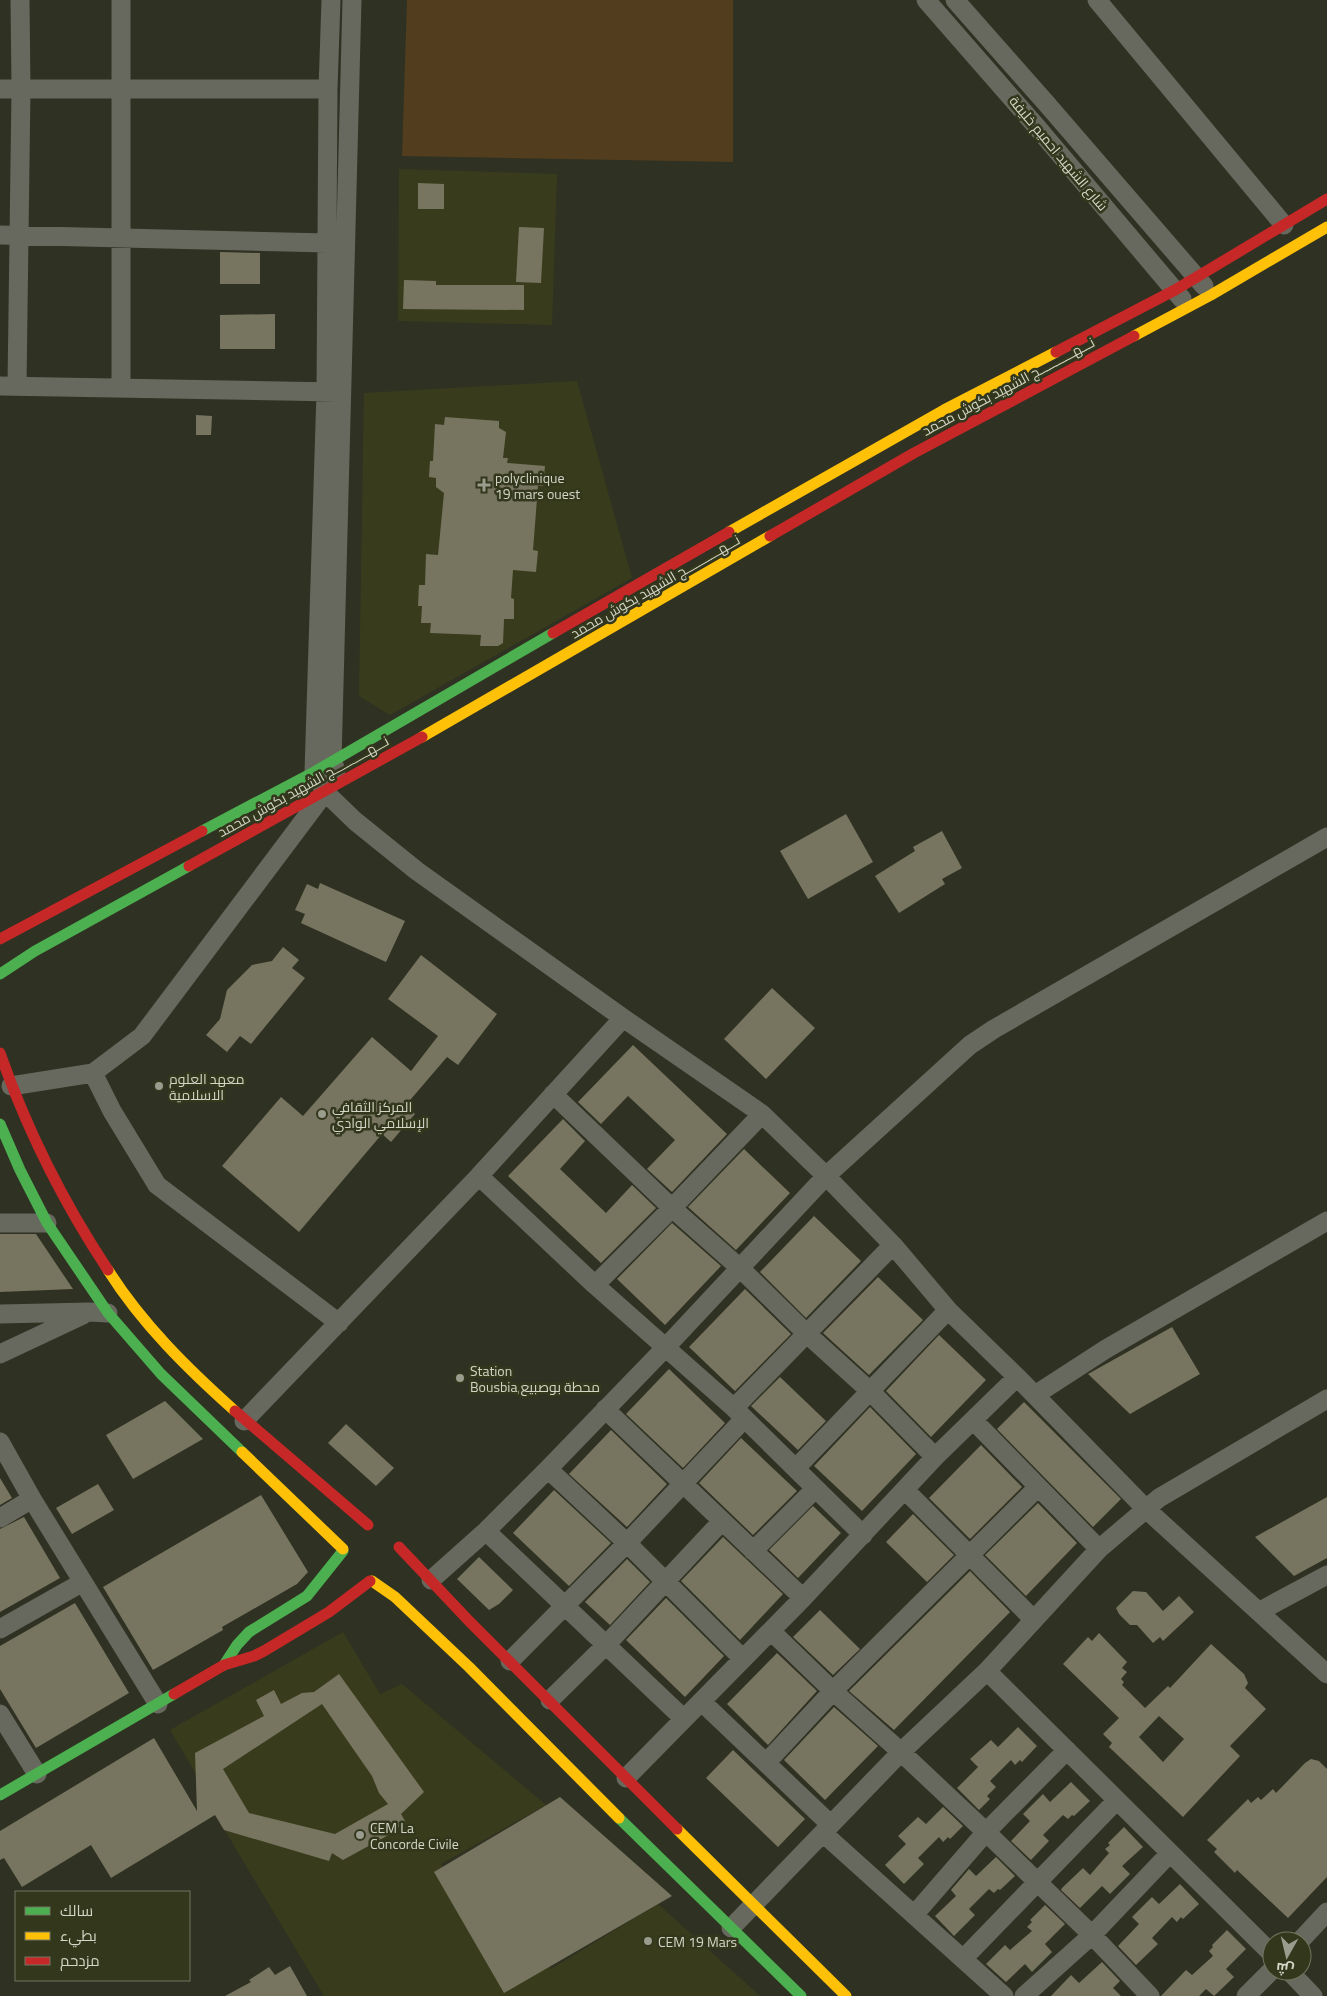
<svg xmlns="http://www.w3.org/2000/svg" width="1327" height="1996" font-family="'Titillium Web',Cairo,sans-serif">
	<rect width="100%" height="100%" fill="#2f3122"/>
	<path fill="#393c1c" d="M 399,169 L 557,174 L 552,325 L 398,321 Z
		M 577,381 L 632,578 L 390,715 L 359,696 L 364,393 Z
		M 343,1632 L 380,1694 L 402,1684 L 546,1805 L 441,1864 L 491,1951 L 526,1932 L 551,1969 L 658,1904 L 760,1996 L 324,1996 L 197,1784 L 196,1774 L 170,1730 Z"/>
	<path fill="#523e1e" d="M 407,0 L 733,0 L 733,162 L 402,156 Z"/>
	<path fill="#777560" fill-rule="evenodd" d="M 418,183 L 444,184 L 444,209 L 418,209 Z
		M 519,227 L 544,228 L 541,283 L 516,282 Z
		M 220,252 L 260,253 L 260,284 L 220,284 Z
		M 404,280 L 436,281 L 436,285 L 524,285 L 524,310 L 403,309 Z
		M 275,314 L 275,349 L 220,349 L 220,315 Z
		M 196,415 L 212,416 L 211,435 L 196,435 Z
		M 445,417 L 499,421 L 499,428 L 506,432 L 503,458 L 508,458 L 507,463 L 545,466 L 543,486 L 538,486 L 533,550 L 538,551 L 536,572 L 513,570 L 511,598 L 514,599 L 514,619 L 504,619 L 503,643 L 498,646 L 480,646 L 481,635 L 430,633 L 431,623 L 421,623 L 422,606 L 418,606 L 419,585 L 425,585 L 426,554 L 438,555 L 444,493 L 436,487 L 436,478 L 429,477 L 430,461 L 433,461 L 435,424 L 444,425 Z
		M 846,814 L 873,862 L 808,899 L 780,851 Z
		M 942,831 L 962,868 L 942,879 L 945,884 L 899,913 L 875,876 L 915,851 L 913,847 Z
		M 320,883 L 405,921 L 386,962 L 301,923 L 305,914 L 295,910 L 307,884 L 318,889 Z
		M 283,947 L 299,960 L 292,968 L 305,978 L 251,1044 L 240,1036 L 227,1052 L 206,1035 L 220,1019 L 227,990 L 252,965 L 272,961 Z
		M 421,955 L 497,1014 L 458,1065 L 447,1057 L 405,1106 L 415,1114 L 391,1142 L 382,1134 L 299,1232 L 222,1166 L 281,1097 L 303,1116 L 372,1037 L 411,1071 L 438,1036 L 388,999 Z
		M 772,988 L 815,1028 L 766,1079 L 724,1039 Z
		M 633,1045 L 727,1134 L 672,1192 L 647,1169 L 675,1140 L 628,1096 L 601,1124 L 578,1102 Z
		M 563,1119 L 585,1141 L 560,1169 L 606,1213 L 632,1185 L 656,1208 L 601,1263 L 508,1176 Z
		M 744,1149 L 790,1193 L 736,1250 L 688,1207 Z
		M 814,1216 L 861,1261 L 806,1318 L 760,1272 Z
		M 672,1223 L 721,1266 L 665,1325 L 617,1279 Z
		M 0,1234 L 36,1234 L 73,1289 L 0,1292 Z
		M 878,1277 L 923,1320 L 869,1375 L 823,1333 Z
		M 745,1289 L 791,1334 L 735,1391 L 689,1347 Z
		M 1172,1327 L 1200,1374 L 1130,1414 L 1088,1374 Z
		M 939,1335 L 986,1380 L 931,1437 L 886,1391 Z
		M 669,1369 L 725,1423 L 683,1468 L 626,1414 Z
		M 780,1377 L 826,1421 L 798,1450 L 751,1406 Z
		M 165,1401 L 203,1439 L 133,1479 L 106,1435 Z
		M 1024,1402 L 1121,1499 L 1093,1527 L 997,1429 Z
		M 870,1407 L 916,1454 L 862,1511 L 814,1466 Z
		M 346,1424 L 394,1468 L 376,1486 L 328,1443 Z
		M 611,1430 L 667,1484 L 627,1527 L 569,1474 Z
		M 741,1438 L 797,1491 L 753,1535 L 699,1483 Z
		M 981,1445 L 1022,1487 L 970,1539 L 929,1498 Z
		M 0,1478 L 12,1498 L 0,1505 Z
		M 98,1484 L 114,1510 L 72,1534 L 56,1508 Z
		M 554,1490 L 611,1543 L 569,1586 L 513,1533 Z
		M 261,1495 L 308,1572 L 297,1584 L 222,1627 L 223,1630 L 153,1670 L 103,1587 Z
		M 1327,1497 L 1327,1558 L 1294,1576 L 1255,1537 Z
		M 1038,1503 L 1077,1543 L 1026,1596 L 985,1555 Z
		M 813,1506 L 841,1533 L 798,1578 L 769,1550 Z
		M 913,1514 L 954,1555 L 927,1582 L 886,1542 Z
		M 24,1517 L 60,1578 L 0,1612 L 0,1529 Z
		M 723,1537 L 783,1594 L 740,1640 L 681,1581 Z
		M 479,1557 L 513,1590 L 499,1604 L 489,1610 L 457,1579 Z
		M 627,1559 L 650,1582 L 610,1625 L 585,1602 Z
		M 970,1571 L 1010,1612 L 894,1730 L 849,1691 Z
		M 1133,1591 L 1146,1592 L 1163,1611 L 1179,1596 L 1194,1612 L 1163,1641 L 1160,1637 L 1153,1643 L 1137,1625 L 1130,1625 L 1119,1614 L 1116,1608 Z
		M 666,1598 L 724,1656 L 685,1697 L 626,1640 Z
		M 75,1603 L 129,1693 L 36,1748 L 0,1689 L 0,1646 Z
		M 820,1610 L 860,1649 L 833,1675 L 793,1637 Z
		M 1099,1633 L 1127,1662 L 1122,1668 L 1127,1672 L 1121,1679 L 1124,1682 L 1122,1685 L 1145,1708 L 1168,1686 L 1170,1688 L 1211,1644 L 1244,1674 L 1248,1683 L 1245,1688 L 1266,1709 L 1230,1746 L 1240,1756 L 1183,1817 L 1109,1747 L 1112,1743 L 1103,1734 L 1119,1718 L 1063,1664 L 1088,1637 L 1092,1641 ZM 1159,1716 L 1184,1739 L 1163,1762 L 1139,1737 Z
		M 777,1653 L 817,1691 L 768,1745 L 727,1704 Z
		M 339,1674 L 424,1792 L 401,1814 L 405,1821 L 394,1832 L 343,1860 L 332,1853 L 329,1861 L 224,1830 L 215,1815 L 111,1878 L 91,1845 L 22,1887 L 4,1858 L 0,1860 L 0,1831 L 154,1738 L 197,1811 L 195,1753 L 264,1716 L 256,1700 L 274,1690 L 281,1704 L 302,1693 L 314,1692 ZM 322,1704 L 372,1776 L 379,1793 L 388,1804 L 335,1834 L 249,1813 L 223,1769 Z
		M 834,1707 L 878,1746 L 825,1800 L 784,1760 Z
		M 1018,1727 L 1037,1746 L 1022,1762 L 1020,1760 L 1015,1765 L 1011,1760 L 990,1781 L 996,1787 L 987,1796 L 990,1799 L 979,1810 L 957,1788 L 978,1767 L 970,1759 L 991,1740 L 998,1747 Z
		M 733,1750 L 805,1819 L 778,1847 L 706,1778 Z
		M 1311,1759 L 1319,1761 L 1327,1769 L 1327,1877 L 1288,1918 L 1237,1870 L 1235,1873 L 1214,1852 L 1217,1849 L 1207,1840 L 1248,1799 L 1251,1803 L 1258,1797 L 1261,1800 L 1273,1789 L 1276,1793 L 1305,1763 Z
		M 1071,1782 L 1090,1801 L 1074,1816 L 1072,1815 L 1068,1819 L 1063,1815 L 1043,1835 L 1049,1841 L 1031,1860 L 1011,1841 L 1030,1821 L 1023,1814 L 1043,1794 L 1050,1802 Z
		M 560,1797 L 672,1896 L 504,1993 L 434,1872 Z
		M 943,1807 L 963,1826 L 950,1839 L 948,1837 L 943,1842 L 939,1837 L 918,1858 L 924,1864 L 904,1884 L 885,1865 L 906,1844 L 898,1836 L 918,1817 L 926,1824 Z
		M 1124,1827 L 1143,1847 L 1122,1866 L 1130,1874 L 1110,1894 L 1102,1886 L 1080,1908 L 1061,1890 L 1062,1888 L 1083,1868 L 1090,1875 L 1109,1853 L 1105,1849 L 1110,1845 L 1108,1843 Z
		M 996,1857 L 1015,1876 L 1000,1890 L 998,1889 L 994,1893 L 989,1889 L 969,1909 L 975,1915 L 954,1936 L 935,1916 L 956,1896 L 951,1890 L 969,1869 L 976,1876 Z
		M 1180,1884 L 1199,1904 L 1183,1919 L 1181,1917 L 1177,1922 L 1172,1917 L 1152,1938 L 1158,1944 L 1136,1965 L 1118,1946 L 1139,1924 L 1132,1917 L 1152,1897 L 1159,1904 Z
		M 1045,1905 L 1065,1924 L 1045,1944 L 1052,1952 L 1032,1972 L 1025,1964 L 1006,1982 L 986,1964 L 1005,1945 L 1010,1950 L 1032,1931 L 1027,1927 L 1032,1922 L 1030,1920 Z
		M 1227,1930 L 1246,1949 L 1226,1969 L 1234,1977 L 1214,1996 L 1206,1989 L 1199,1996 L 1161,1996 L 1186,1970 L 1192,1975 L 1213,1956 L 1209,1951 L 1213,1947 L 1212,1945 Z
		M 1102,1962 L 1120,1981 L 1113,1988 L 1121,1996 L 1051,1996 L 1071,1975 L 1079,1983 Z
		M 290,1966 L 307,1996 L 225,1996 L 251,1982 L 249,1980 L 269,1967 L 275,1975 Z"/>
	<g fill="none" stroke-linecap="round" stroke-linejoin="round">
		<path stroke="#67685e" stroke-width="19" d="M 331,0 L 328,89 L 326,392 L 314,772 L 325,792 L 355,821 L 417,871 L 623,1018
			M 926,0 L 1036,126 L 1182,299
			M 955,0 L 1046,103 L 1204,286
			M 1097,0 L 1284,225
			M 0,89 L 328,89
			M 0,235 L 327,243
			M 0,386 L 337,392
			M 17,386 L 21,89 L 20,0
			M 121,388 L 121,0
			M 336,770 L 332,761 L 352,0
			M 93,1073 L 112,1111 L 157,1185 L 339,1323
			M 11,1086 L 93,1073 L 142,1036 L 320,799
			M 553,1094 L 672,1208 L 740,1268 L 806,1333 L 871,1392 L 935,1457
			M 479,1176 L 595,1285 L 734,1408 L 863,1535
			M 0,1223 L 47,1223
			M 595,1285 L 672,1208 L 762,1114
			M 0,1314 L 89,1312 L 108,1313
			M 0,1354 L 83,1315
			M 1035,1395 L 1106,1349 L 1327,1221
			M 734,1408 L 893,1245
			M 605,1409 L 803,1598
			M 973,1420 L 1099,1549
			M 244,1421 L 479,1176 L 623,1018 L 762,1114 L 826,1176 L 893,1245 L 948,1310 L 1017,1377 L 1146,1509 L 1327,1674
			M 0,1442 L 32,1499 L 158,1704
			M 796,1468 L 948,1310
			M 548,1469 L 627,1543 L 743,1659
			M 905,1490 L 1034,1620
			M 0,1518 L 32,1499
			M 486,1531 L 684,1719
			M 753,1551 L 815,1489
			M 431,1580 L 486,1531 L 548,1469 L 665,1348 L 826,1176 L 970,1045 L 994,1029 L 1327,837
			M 1260,1611 L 1327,1575
			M 0,1629 L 83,1582
			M 771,1631 L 833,1691 L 901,1752 L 986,1832 L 1092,1935 L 1150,1996
			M 510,1661 L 627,1543 L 744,1419
			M 987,1671 L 1272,1954
			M 550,1700 L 607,1644 L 722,1521
			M 702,1702 L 830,1824
			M 0,1714 L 37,1774
			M 766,1763 L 833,1691 L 1038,1487
			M 626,1778 L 803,1598 L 935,1457 L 1017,1377
			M 823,1833 L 1004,1996
			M 914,1915 L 986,1832 L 1067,1750
			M 731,1928 L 901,1752 L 987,1671 L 1099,1549 L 1159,1498 L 1327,1399
			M 1300,1941 L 1327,1912
			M 963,1959 L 1117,1800
			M 1289,1971 L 1313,1996
			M 1024,1996 L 1092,1935 L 1170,1853
			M 1246,1996 L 1272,1970"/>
		<path stroke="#4caf50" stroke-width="11" d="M 202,831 L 314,772 L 553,633
			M 0,974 L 35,951 L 189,866
			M 0,1124 L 20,1170 L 47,1223 L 108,1313 L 161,1374 L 242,1452
			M 224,1665 L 237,1645 L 249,1632 L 307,1596 L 343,1551
			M 0,1795 L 174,1694
			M 619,1818 L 801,1996"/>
		<path stroke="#ffc107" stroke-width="11" d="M 1134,336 L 1211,295 L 1327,227
			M 729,532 L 944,410 L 1056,352
			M 422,737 L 770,536
			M 108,1270 C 142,1324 188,1369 235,1411
			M 242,1452 L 343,1549
			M 372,1581 L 395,1597 L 469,1667 L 619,1818
			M 677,1829 L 846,1996"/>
		<path stroke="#c62828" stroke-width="11" d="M 1056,352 L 1175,290 L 1327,199
			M 770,536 L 914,453 L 1134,336
			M 553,633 L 729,532
			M 189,866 L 422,737
			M 0,939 L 202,831
			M 0,1053 C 27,1130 63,1202 108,1270
			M 235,1411 L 368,1525
			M 399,1547 L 470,1622 L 677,1829
			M 174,1694 L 224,1665 L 254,1656 L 264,1651 L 329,1612 L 370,1581"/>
	</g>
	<g fill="#9a9c8d" stroke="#33371c" stroke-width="2">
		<path d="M481.5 477.5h5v5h5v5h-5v5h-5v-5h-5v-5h5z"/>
		<circle cx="159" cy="1086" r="5"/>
		<circle cx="322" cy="1114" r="5"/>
		<circle cx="460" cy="1378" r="5"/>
		<circle cx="360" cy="1835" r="5"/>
		<circle cx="648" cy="1941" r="5"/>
	</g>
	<g text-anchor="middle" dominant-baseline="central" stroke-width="5" stroke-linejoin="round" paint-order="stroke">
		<g font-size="14" fill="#d3d6c6" stroke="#33371c">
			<text transform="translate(1059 153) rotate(50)">شارع الشهيد احميم خليفة</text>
			<text transform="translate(1008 386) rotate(-28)">نـــهـــــــــــج الشهيد بكوش محمد</text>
			<text transform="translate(655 586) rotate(-30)">نـــهـــــــــــج الشهيد بكوش محمد</text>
			<text transform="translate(303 786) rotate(-29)">نـــهـــــــــــج الشهيد بكوش محمد</text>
		</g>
		<g font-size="14" fill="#d3d6c6" stroke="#33371c" text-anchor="start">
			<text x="495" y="477">polyclinique<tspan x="495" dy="16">19 mars ouest</tspan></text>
			<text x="169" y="1078">معهد العلوم<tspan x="169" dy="16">الاسلامية</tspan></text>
			<text x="332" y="1106">المركز الثقافي<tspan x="332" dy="16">الإسلامي الوادي</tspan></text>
			<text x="470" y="1370">Station<tspan x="470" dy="16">Bousbia,محطة بوصبيع</tspan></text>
			<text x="370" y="1827">CEM La<tspan x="370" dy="16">Concorde Civile</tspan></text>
			<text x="658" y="1941">CEM 19 Mars</text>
		</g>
	</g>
	<rect x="15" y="1891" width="175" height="90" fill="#33371c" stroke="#737760"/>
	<rect x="25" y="1907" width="25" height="8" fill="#4caf50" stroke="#737760"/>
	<text x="60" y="1916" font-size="15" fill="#d3d6c6">سالك</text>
	<rect x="25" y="1932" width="25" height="8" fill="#ffc107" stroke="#737760"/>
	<text x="60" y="1941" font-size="15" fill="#d3d6c6">بطيء</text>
	<rect x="25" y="1957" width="25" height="8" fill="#c62828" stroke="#737760"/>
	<text x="60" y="1966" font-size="15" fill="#d3d6c6">مزدحم</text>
	<g transform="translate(1287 1956) rotate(188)"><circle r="24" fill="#33371c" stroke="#737760"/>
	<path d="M0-4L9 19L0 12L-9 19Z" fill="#9a9c8d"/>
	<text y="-8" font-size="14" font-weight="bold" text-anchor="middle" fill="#d3d6c6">ش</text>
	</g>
</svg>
